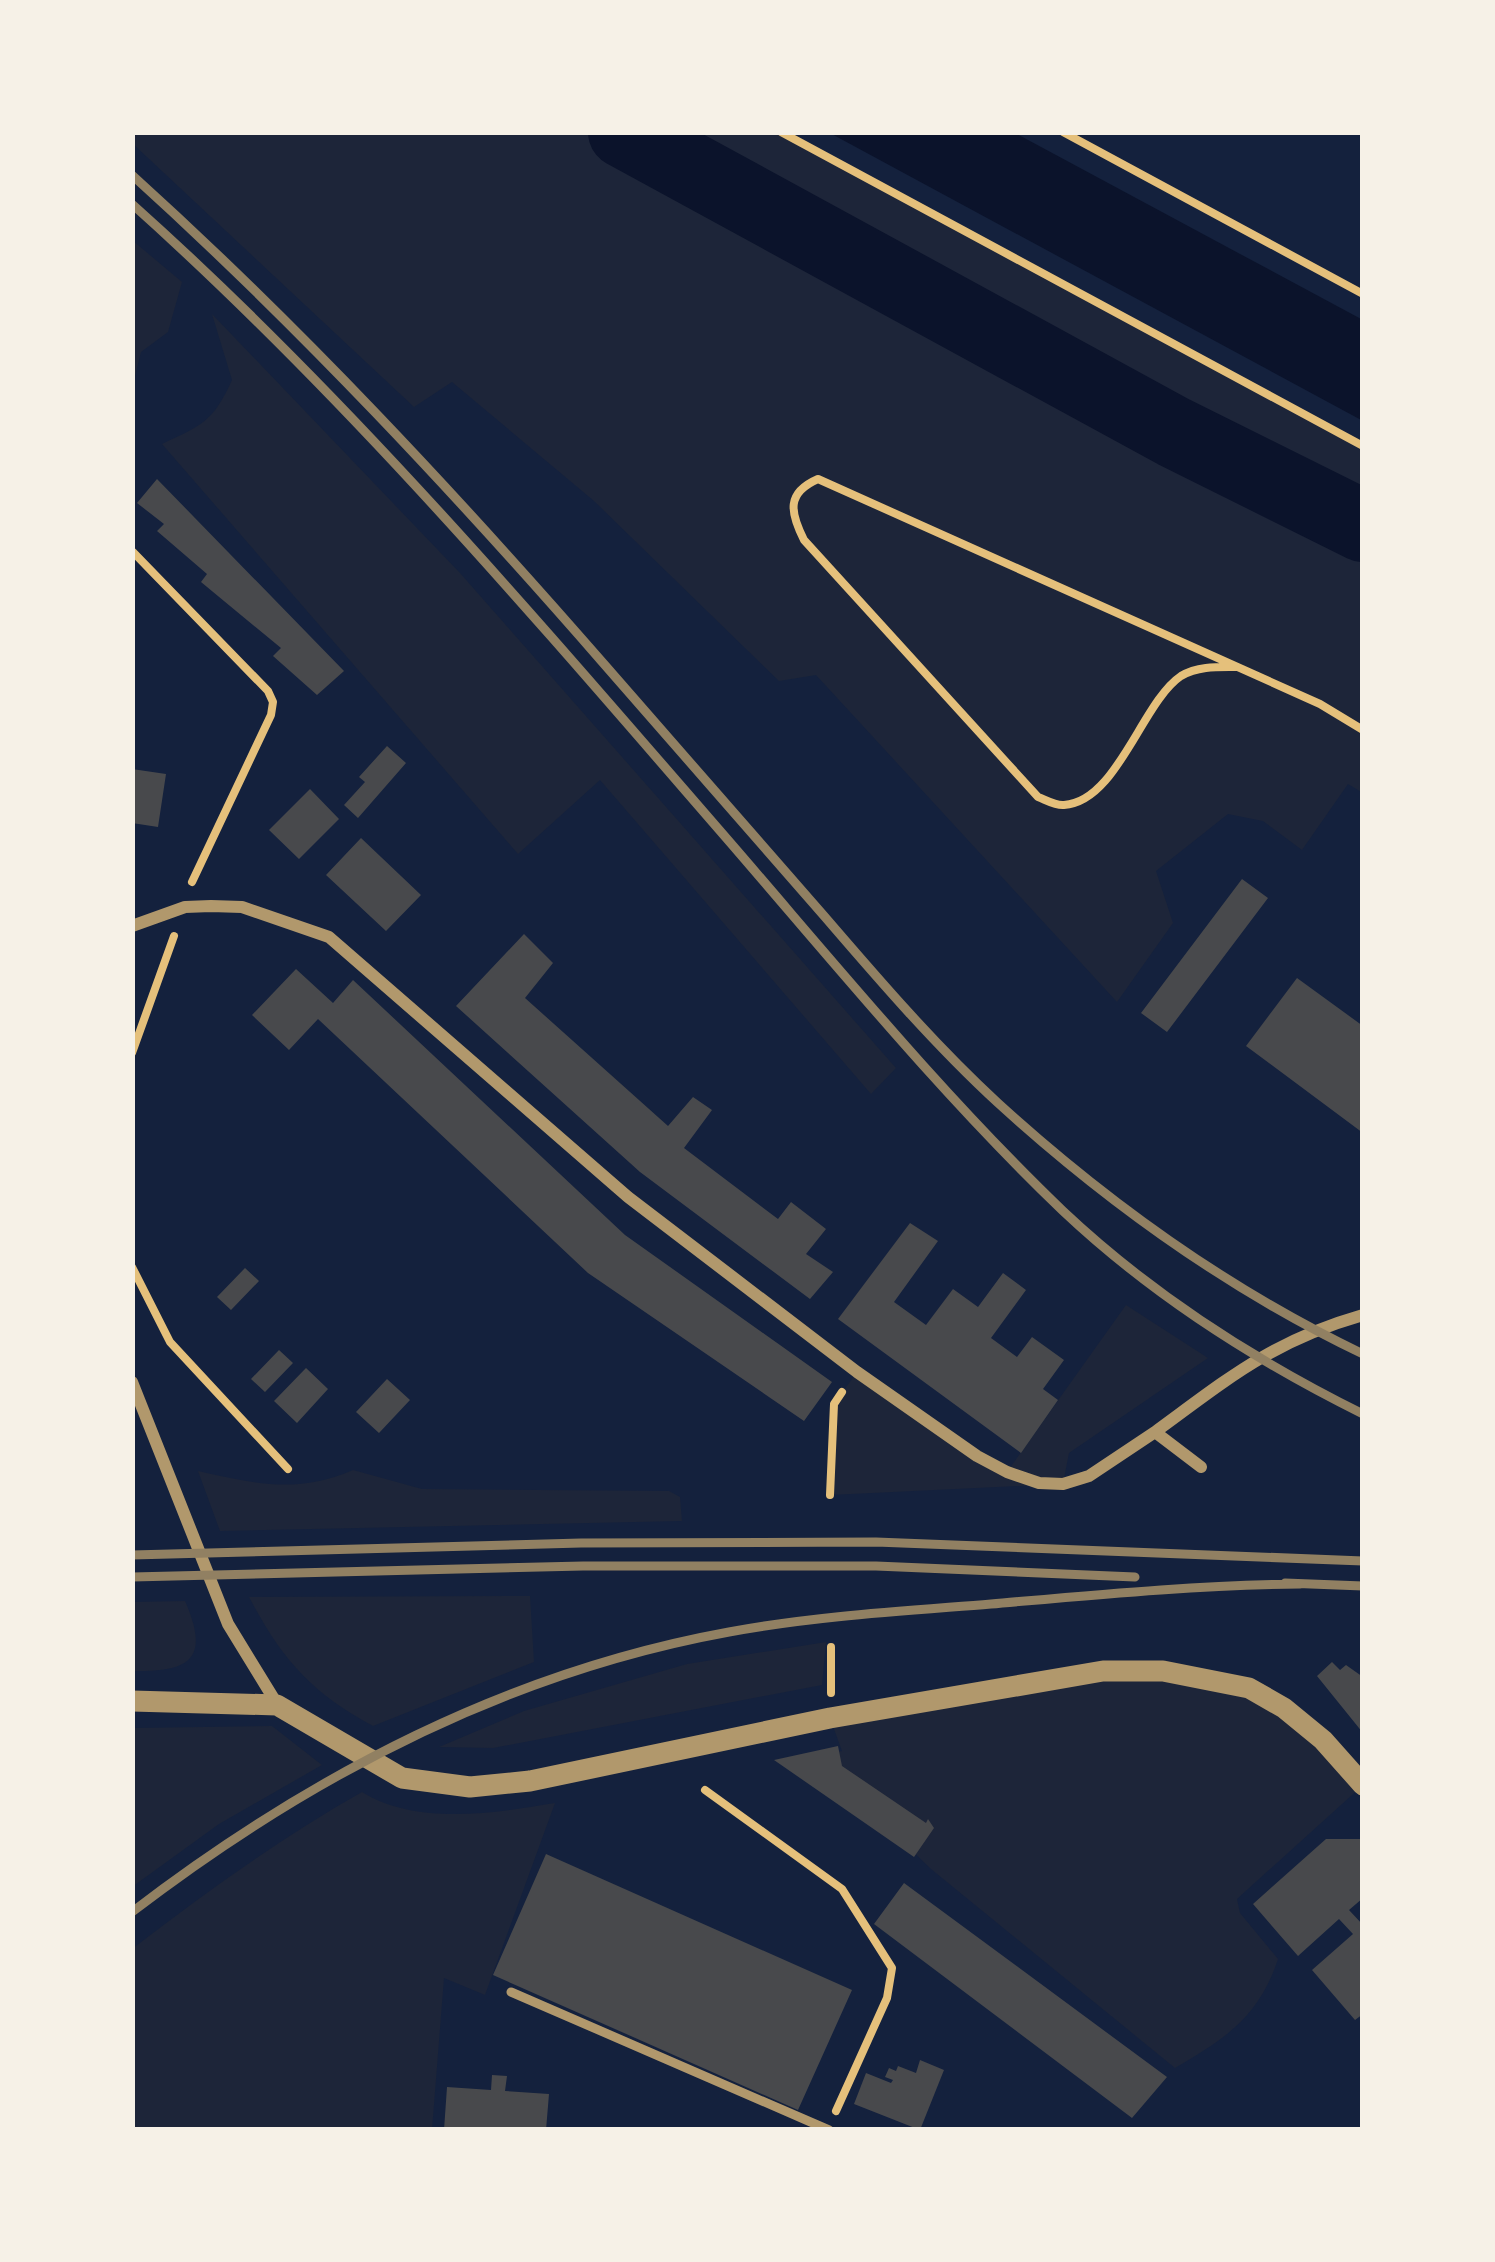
<svg xmlns="http://www.w3.org/2000/svg" width="1495" height="2262" font-family="Commissioner,sans-serif">
	<rect width="100%" height="100%" fill="#14213d"/>
	<path fill="#1d2539" d="M 132,132 L 782,132 L 1363,446 L 1363,793 L 1348,784 L 1302,850 L 1263,821 L 1228,814 L 1156,871 L 1173,923 L 1117,1002 L 816,675 L 779,681 L 594,501 L 452,382 L 414,407 L 132,143 Z
		M 132,240 L 182,282 L 168,332 L 141,352 L 132,388 Z
		M 212,314 L 460,573 L 896,1068 L 871,1094 L 600,780 L 518,854 L 162,444 C 202,425 213,422 232,380 Z
		M 1126,1305 L 1208,1358 L 1069,1453 L 1063,1484 L 830,1495 L 834,1404 L 857,1372 L 1007,1472 Z
		M 353,1470 L 422,1489 L 669,1491 L 680,1497 L 682,1521 L 220,1531 L 198,1471 C 255,1484 298,1494 353,1470 Z
		M 530,1596 L 534,1662 L 373,1726 C 311,1693 281,1658 249,1597 Z
		M 185,1601 C 211,1660 189,1672 132,1671 L 132,1602 Z
		M 826,1642 L 822,1685 L 493,1748 L 439,1747 L 524,1711 L 687,1664 Z
		M 1103,1671 L 1249,1688 L 1363,1785 L 1237,1899 L 1240,1913 L 1278,1959 C 1259,2017 1226,2038 1175,2068 L 931,1869 L 814,1756 L 842,1751 L 830,1718 Z
		M 272,1726 L 322,1765 L 219,1824 L 132,1887 L 132,1728 Z
		M 362,1792 C 417,1826 495,1813 555,1803 L 485,1995 L 444,1978 L 432,2130 L 132,2130 L 132,1949 C 206,1892 281,1838 362,1792 Z"/>
	<path fill="#0b132b" d="M 828,132 L 1013,132 L 1363,320 L 1363,421 Z"/>
	<g fill="none" stroke-linecap="round" stroke-linejoin="round">
		<path stroke="#0b132b" stroke-width="72" d="M 624,132 L 1174,432 L 1363,526"/>
	</g>
	<path fill="#48494c" d="M 157,479 L 344,671 L 317,695 L 273,656 L 281,648 L 201,582 L 207,574 L 157,531 L 164,524 L 137,503 Z
		M 387,746 L 406,763 L 358,818 L 344,805 L 365,782 L 359,777 Z
		M 132,769 L 166,774 L 158,827 L 132,823 Z
		M 310,789 L 339,819 L 299,859 L 269,830 Z
		M 361,838 L 421,895 L 386,931 L 326,875 Z
		M 1242,879 L 1268,898 L 1167,1032 L 1141,1013 Z
		M 524,934 L 553,963 L 525,998 L 668,1126 L 693,1097 L 712,1110 L 684,1148 L 778,1219 L 791,1202 L 826,1229 L 806,1254 L 833,1272 L 810,1299 L 640,1172 L 456,1006 Z
		M 296,969 L 333,1003 L 353,980 L 625,1235 L 832,1382 L 804,1421 L 588,1273 L 318,1019 L 289,1050 L 252,1015 Z
		M 1297,978 L 1363,1026 L 1363,1133 L 1246,1046 Z
		M 910,1223 L 938,1241 L 894,1302 L 926,1325 L 953,1289 L 978,1307 L 1003,1273 L 1026,1290 L 991,1338 L 1017,1357 L 1032,1337 L 1064,1360 L 1043,1389 L 1058,1400 L 1021,1453 L 838,1319 Z
		M 245,1268 L 259,1281 L 231,1310 L 217,1297 Z
		M 279,1350 L 293,1363 L 265,1392 L 251,1379 Z
		M 306,1368 L 328,1389 L 297,1423 L 274,1401 Z
		M 387,1379 L 410,1400 L 379,1433 L 356,1412 Z
		M 1332,1662 L 1340,1670 L 1346,1665 L 1363,1677 L 1363,1733 L 1317,1676 Z
		M 838,1746 L 842,1766 L 926,1823 L 928,1819 L 934,1828 L 914,1857 L 774,1760 Z
		M 1326,1839 L 1363,1839 L 1363,1898 L 1349,1910 L 1363,1925 L 1363,2014 L 1355,2020 L 1312,1970 L 1353,1934 L 1339,1919 L 1298,1956 L 1253,1904 Z
		M 546,1854 L 852,1990 L 798,2110 L 493,1975 Z
		M 904,1883 L 1167,2077 L 1132,2118 L 874,1924 Z
		M 920,2060 L 944,2070 L 920,2130 L 854,2104 L 866,2073 L 891,2083 L 893,2080 L 885,2077 L 889,2068 L 896,2071 L 898,2066 L 916,2073 Z
		M 492,2075 L 507,2076 L 505,2091 L 549,2094 L 546,2130 L 444,2130 L 447,2087 L 491,2090 Z"/>
	<g fill="none" stroke-linecap="round" stroke-linejoin="round">
		<path stroke="#e5c07b" stroke-width="8" d="M 781,132 L 1363,446
			M 1063,132 L 1363,294
			M 133,552 L 268,691 L 273,702 L 271,715 L 192,882
			M 1236,667 C 1218,667 1198,666 1181,676 C 1142,702 1117,802 1064,805 C 1056,806 1046,800 1038,797 L 804,540 C 790,512 786,493 818,479 L 1320,704 L 1363,730
			M 132,1053 L 174,936
			M 132,1267 L 170,1342 L 288,1469
			M 830,1495 L 834,1404 L 842,1392
			M 831,1693 L 831,1647
			M 705,1790 L 842,1889 L 892,1968 L 887,1998 L 836,2111"/>
		<path stroke="#b1986c" stroke-width="9" d="M 511,1992 L 829,2130"/>
		<path stroke="#b1986c" stroke-width="12" d="M 132,926 L 185,907 L 211,906 L 242,907 L 329,937 L 628,1197 L 857,1372 L 977,1456 L 1007,1472 L 1039,1483 L 1063,1484 L 1089,1476 L 1155,1432 L 1201,1467
			M 132,1382 L 228,1624 L 277,1704
			M 1155,1432 C 1229,1378 1272,1341 1363,1315"/>
		<path stroke="#b1986c" stroke-width="21" d="M 132,1701 L 277,1705 L 402,1778 L 470,1787 L 530,1781 L 830,1718 L 1103,1671 L 1163,1671 L 1249,1688 L 1284,1708 L 1323,1740 L 1363,1785"/>
		<path stroke="#918062" stroke-width="9" d="M 132,175 C 300,327 455,493 604,664 C 678,748 751,833 825,917 C 880,981 936,1046 998,1103 C 1108,1203 1229,1290 1363,1354
			M 132,204 C 349,398 538,621 728,840 C 837,966 943,1096 1063,1211 C 1150,1293 1256,1361 1363,1414
			M 132,1555 L 581,1543 L 876,1542 L 1363,1561
			M 132,1577 L 583,1566 L 876,1566 L 1135,1577
			M 1285,1583 L 1363,1586
			M 132,1912 C 308,1777 509,1672 729,1632 C 815,1616 904,1611 991,1604 C 1094,1595 1197,1585 1300,1584"/>
	</g>
	<rect width="1495" height="2262" fill="none" stroke="#f6f1e7" stroke-width="270"/>
</svg>
